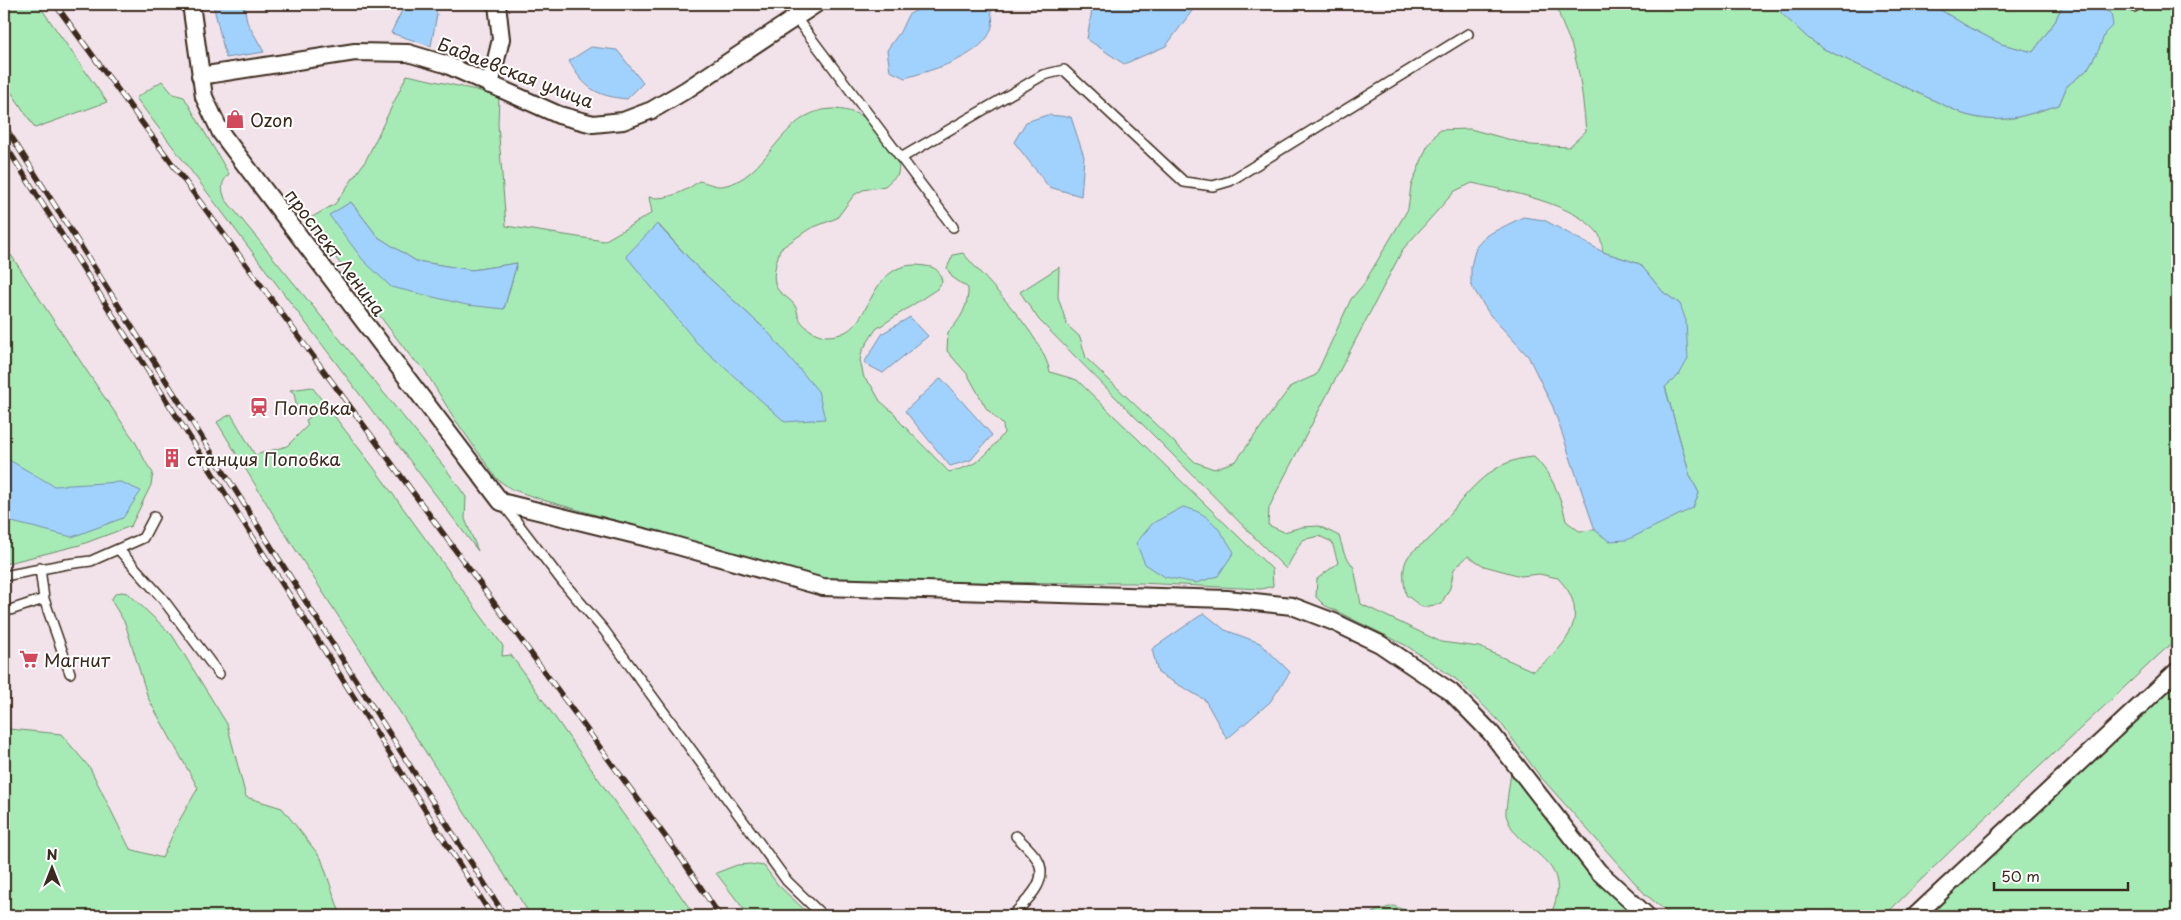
<svg xmlns="http://www.w3.org/2000/svg" width="2181" height="920" font-family="'Playpen Sans',sans-serif">
	<rect width="100%" height="100%" fill="#f2e2ea"/>
	<filter id="ink" filterUnits="userSpaceOnUse"><feTurbulence type="fractalNoise" baseFrequency=".02" numOctaves="2"/><feDisplacementMap in="SourceGraphic" scale="10" xChannelSelector="R" yChannelSelector="G"/><feConvolveMatrix kernelMatrix="1 2 1 2 8 2 1 2 1" color-interpolation-filters="sRGB"/></filter>
	<g filter="url(#ink)">
		<path fill="#a6ebb6" stroke="#708a6a" fill-rule="evenodd" d="M 4,4 L 38,4 L 107,102 L 35,128 L 4,81 Z
			M 1557,4 L 1781,4 L 1782,13 L 1808,38 L 1824,49 L 1963,114 C 2003,126 2021,116 2059,105 L 2067,86 L 2087,70 L 2099,49 L 2111,13 L 2090,4 L 2177,4 L 2177,638 L 1975,827 L 1884,916 L 1672,916 L 1645,894 L 1539,775 L 1500,722 L 1457,680 L 1407,646 L 1324,605 L 1316,597 L 1317,579 L 1338,563 L 1332,542 L 1319,536 L 1302,540 L 1286,569 L 1039,320 L 1020,292 L 1059,267 L 1058,297 L 1067,325 L 1080,337 L 1086,358 L 1195,462 L 1214,469 L 1236,461 L 1291,386 L 1316,375 L 1351,299 L 1363,285 L 1408,209 L 1411,186 L 1427,147 L 1439,130 L 1470,129 L 1530,145 L 1569,147 L 1586,131 C 1583,102 1581,72 1571,44 C 1565,29 1559,19 1557,4 ZM 1472,183 C 1507,191 1574,203 1598,233 C 1601,237 1602,246 1603,252 L 1640,264 L 1663,292 L 1680,304 L 1679,375 L 1665,386 L 1690,476 L 1699,493 L 1609,541 L 1595,530 L 1579,531 L 1566,521 C 1561,496 1552,475 1534,457 C 1488,459 1463,498 1437,531 C 1429,541 1415,547 1408,557 C 1401,568 1404,583 1406,595 L 1422,607 L 1441,604 L 1450,588 L 1454,569 L 1468,556 L 1484,566 L 1521,576 L 1539,574 L 1558,578 C 1562,583 1567,588 1570,594 C 1586,626 1557,655 1533,671 L 1479,647 L 1441,642 L 1361,604 L 1354,568 L 1344,553 L 1339,536 L 1319,526 L 1302,527 L 1284,532 L 1268,525 L 1269,508 L 1277,491 L 1403,249 L 1455,191 Z
			M 1931,4 L 2063,4 L 2054,23 L 2033,52 L 2001,44 L 1965,25 Z
			M 407,75 L 499,95 L 498,124 L 506,226 L 604,241 L 652,213 L 649,197 C 665,201 687,191 699,181 C 706,182 715,187 722,186 C 768,180 780,110 832,109 C 843,109 856,112 865,118 C 874,125 891,154 899,165 L 898,174 L 885,186 L 863,190 L 854,195 L 837,218 L 809,229 L 780,249 C 777,261 770,279 778,290 C 783,296 791,299 795,306 C 798,310 797,316 800,320 C 806,329 817,336 828,336 C 867,336 865,289 892,272 C 901,265 914,264 925,266 C 936,267 940,271 942,282 L 937,289 L 876,329 L 862,351 L 860,360 L 864,378 L 871,385 L 880,401 L 895,414 L 900,422 L 949,472 C 979,465 985,457 1004,433 L 1003,425 L 986,408 L 968,375 L 947,351 L 948,332 C 960,321 969,305 968,288 L 952,277 L 947,268 L 953,255 L 963,253 C 990,285 1041,333 1050,372 L 1077,380 L 1272,569 L 1273,586 L 1261,589 L 1140,583 L 845,582 L 820,578 L 543,500 L 511,489 L 497,479 L 454,418 L 424,369 L 411,357 L 307,220 L 335,204 L 366,160 ZM 351,202 L 378,237 L 416,261 L 472,270 L 517,263 L 504,309 L 330,215 ZM 658,224 L 697,267 L 767,331 L 627,256 Z
			M 162,81 L 173,94 L 184,97 L 229,174 C 221,182 221,188 225,199 L 446,469 L 466,497 L 465,519 L 478,551 L 136,98 Z
			M 11,255 C 51,316 90,378 132,437 C 141,450 144,462 153,473 L 151,485 L 131,526 L 80,545 L 4,564 L 4,258 Z
			M 312,387 L 374,468 L 503,646 L 502,656 L 511,655 L 695,916 L 531,916 L 281,527 L 217,422 L 231,414 L 255,455 L 287,446 L 308,425 L 306,420 L 315,414 L 313,409 L 298,414 L 294,393 L 290,390 Z
			M 121,592 L 128,593 L 172,635 L 227,724 L 246,797 L 282,808 L 321,858 L 341,916 L 4,916 L 4,737 L 9,729 L 61,734 L 90,768 L 130,849 L 162,858 L 179,821 L 198,788 L 148,698 L 125,623 L 111,600 L 115,594 Z
			M 2177,675 L 2177,916 L 1926,916 Z
			M 1511,769 L 1544,817 L 1641,916 L 1550,916 C 1578,856 1518,856 1506,815 C 1505,812 1511,776 1511,769 Z
			M 750,864 L 764,866 L 778,885 L 811,916 L 749,916 L 716,873 L 737,865 Z
			M 1393,906 L 1416,914 L 1415,916 L 1371,916 L 1373,912 Z"/>
		<path fill="#a1d2fd" stroke="#788fa4" d="M 213,4 L 244,4 L 247,22 L 264,52 L 226,58 Z
			M 405,4 L 432,4 L 437,14 L 431,46 L 391,33 Z
			M 928,4 L 988,4 C 1012,50 935,69 905,78 L 890,71 L 887,50 L 900,32 L 908,15 Z
			M 1093,4 L 1197,4 L 1166,46 L 1124,64 L 1087,39 Z
			M 1781,4 L 1931,4 L 1965,25 L 2001,44 L 2033,52 L 2054,23 L 2063,4 L 2090,4 L 2111,13 L 2113,25 L 2105,33 L 2099,49 L 2087,70 L 2067,86 L 2059,105 C 2021,116 2003,126 1963,114 L 1824,49 L 1808,38 L 1781,13 Z
			M 591,47 L 617,50 L 643,83 L 627,99 C 596,96 584,88 569,61 Z
			M 1047,115 L 1071,117 L 1084,157 L 1081,196 L 1049,187 L 1014,142 L 1026,122 Z
			M 351,202 L 378,237 L 416,261 L 472,270 L 517,263 L 504,309 L 467,305 L 391,287 L 363,260 L 329,215 Z
			M 1523,217 L 1544,220 L 1603,252 L 1640,264 L 1663,292 L 1680,304 L 1686,321 L 1688,359 L 1679,375 L 1665,387 L 1690,476 L 1699,493 L 1693,508 L 1627,540 L 1609,541 L 1595,530 L 1553,407 L 1528,356 L 1490,315 L 1471,285 L 1471,266 L 1476,247 L 1487,235 Z
			M 657,224 L 697,267 L 767,331 L 818,391 L 825,419 L 785,422 L 697,343 L 626,256 Z
			M 910,317 L 928,336 L 883,373 L 864,363 L 883,333 Z
			M 941,378 L 992,435 L 971,460 L 950,466 L 905,411 Z
			M 4,457 L 54,486 L 120,482 L 141,491 L 123,518 L 72,537 L 4,520 Z
			M 1183,507 C 1211,513 1219,529 1234,552 L 1218,576 L 1196,583 L 1165,577 L 1145,564 L 1136,543 L 1153,523 Z
			M 1204,613 L 1225,630 L 1260,643 L 1290,672 L 1270,702 L 1227,739 L 1205,700 L 1158,673 L 1152,649 Z"/>
		<g fill="none" stroke-linecap="round" stroke-linejoin="round">
			<g stroke="#3b2a1e" stroke-width="12">
				<path id="lane" d="M 2134,7 L 2137,4
					M 796,18 L 953,227
					M 901,158 L 1043,75 L 1064,70 L 1184,182 L 1213,186 L 1230,181 L 1468,34
					M 503,504 L 562,581 L 604,630 L 787,881 L 823,916
					M 119,550 L 162,598 L 219,674
					M 4,576 L 67,564 L 91,561 L 143,538 L 154,517
					M 44,599 L 70,673
					M 4,612 L 44,599 L 40,568
					M 1012,916 C 1025,902 1051,881 1037,859 C 1032,851 1023,843 1016,836"/>
			</g>
			<g stroke="#3b2a1e" stroke-width="20">
				<path id="street" d="M 191,4 L 204,97 L 221,133 L 501,502 L 660,541 L 823,587 L 1227,599 L 1292,606 L 1334,622 L 1380,644 L 1451,692 L 1491,733 L 1598,871 L 1647,916
					M 200,76 L 355,52 L 408,53 L 445,64 L 559,115 L 593,124 L 623,121 L 652,110 L 686,90 L 816,4
					M 490,85 L 501,39 L 497,4
					M 1915,916 L 2177,671"/>
			</g>
			<use href="#lane" stroke="#fff" stroke-width="9"/>
			<use href="#street" stroke="#fff" stroke-width="16"/>
			<g stroke="#3b2a1e" stroke-width="5.5">
				<path id="rail" d="M 55,4 L 681,858 L 720,916
					M 4,125 L 505,916
					M 4,143 L 492,916"/>
			</g>
			<use href="#rail" stroke="#fff" stroke-width="4" stroke-dasharray="11" stroke-linecap="butt"/>
		</g>
	</g>
	<defs>
		<g id="shop-bare" transform="scale(1.5)"><path d="M-5-2.5h2.3a2.7 3.5 0 0 1 5.4 0H5L5.5 6h-11ZM-1.5-2.5h3a1.5 2.3 0 0 0-3 0Z" fill="#d1495b" stroke="#fff" stroke-width="2.5" paint-order="stroke"/></g>
		<g id="station-bare" transform="scale(1.5)"><path d="M-3-6H3Q5-6 5-4V2Q5 4 3 4L4.5 6H3L1.5 4h-3L-3 6H-4.5L-3 4Q-5 4-5 2V-4Q-5-6-3-6ZM-3.5-4v3h7v-3ZM-3.5 1v1.5H-2V1ZM2 1v1.5H3.5V1Z" fill="#d1495b" stroke="#fff" stroke-width="2.5" paint-order="stroke"/></g>
		<g id="building-bare" transform="scale(1.5)"><path d="M-4-6H4V6H1V3H-1V6H-4ZM-2.5-4.3h1.7v1.8h-1.7ZM.8-4.3h1.7v1.8H.8ZM-2.5-1h1.7V.8h-1.7ZM.8-1h1.7V.8H.8Z" fill="#d1495b" stroke="#fff" stroke-width="2.5" paint-order="stroke"/></g>
		<g id="supermarket-bare" transform="scale(1.5)"><path d="M-6-5.5h2.5l.6 2H6L4.5 2H-2.5L-4.4-4H-6ZM-1.5 3.2a1.3 1.3 0 1 0 .1 0ZM3 3.2a1.3 1.3 0 1 0 .1 0Z" fill="#d1495b" stroke="#fff" stroke-width="2.5" paint-order="stroke"/></g>
	</defs>
	<g fill-rule="evenodd">
		<use href="#shop-bare" x="235" y="119"/>
		<use href="#station-bare" x="259" y="407"/>
		<use href="#building-bare" x="172" y="458"/>
		<use href="#supermarket-bare" x="29" y="659"/>
	</g>
	<g text-anchor="middle" dominant-baseline="central" stroke-width="4" stroke-linejoin="round" paint-order="stroke">
		<g font-size="18" fill="#3b2a1e" stroke="#fff">
			<text transform="translate(516 72) rotate(21)">Бадаевская улица</text>
			<text transform="translate(336 252) rotate(53)">проспект Ленина</text>
		</g>
		<g font-size="18" fill="#3b2a1e" stroke="#fff" text-anchor="start">
			<text x="250" y="119">Ozon</text>
			<text x="274" y="407">Поповка</text>
			<text x="187" y="458">станция Поповка</text>
			<text x="44" y="659">Магнит</text>
		</g>
	</g>
	<rect width="2181" height="920" fill="none" stroke="#fff" stroke-width="20"/>
	<rect x="10" y="10" width="2161" height="900" fill="none" stroke="#3b2a1e" stroke-width="2" filter="url(#ink)"/>
	<g transform="translate(52 868)" stroke="#ffffff" stroke-width="4" paint-order="stroke">
	<path d="M0-4L9 19L0 12L-9 19Z" fill="#3b2a1e"/>
	<text y="-8" font-size="14" font-weight="bold" text-anchor="middle" fill="#3b2a1e">N</text>
	</g>
	<path d="M1994 882v8h134v-8" fill="none" stroke="#3b2a1e" stroke-width="2.5"/>
	<text x="2001" y="882" font-size="15" fill="#3b2a1e" stroke="#ffffff" stroke-width="4" paint-order="stroke">50 m</text>
</svg>
